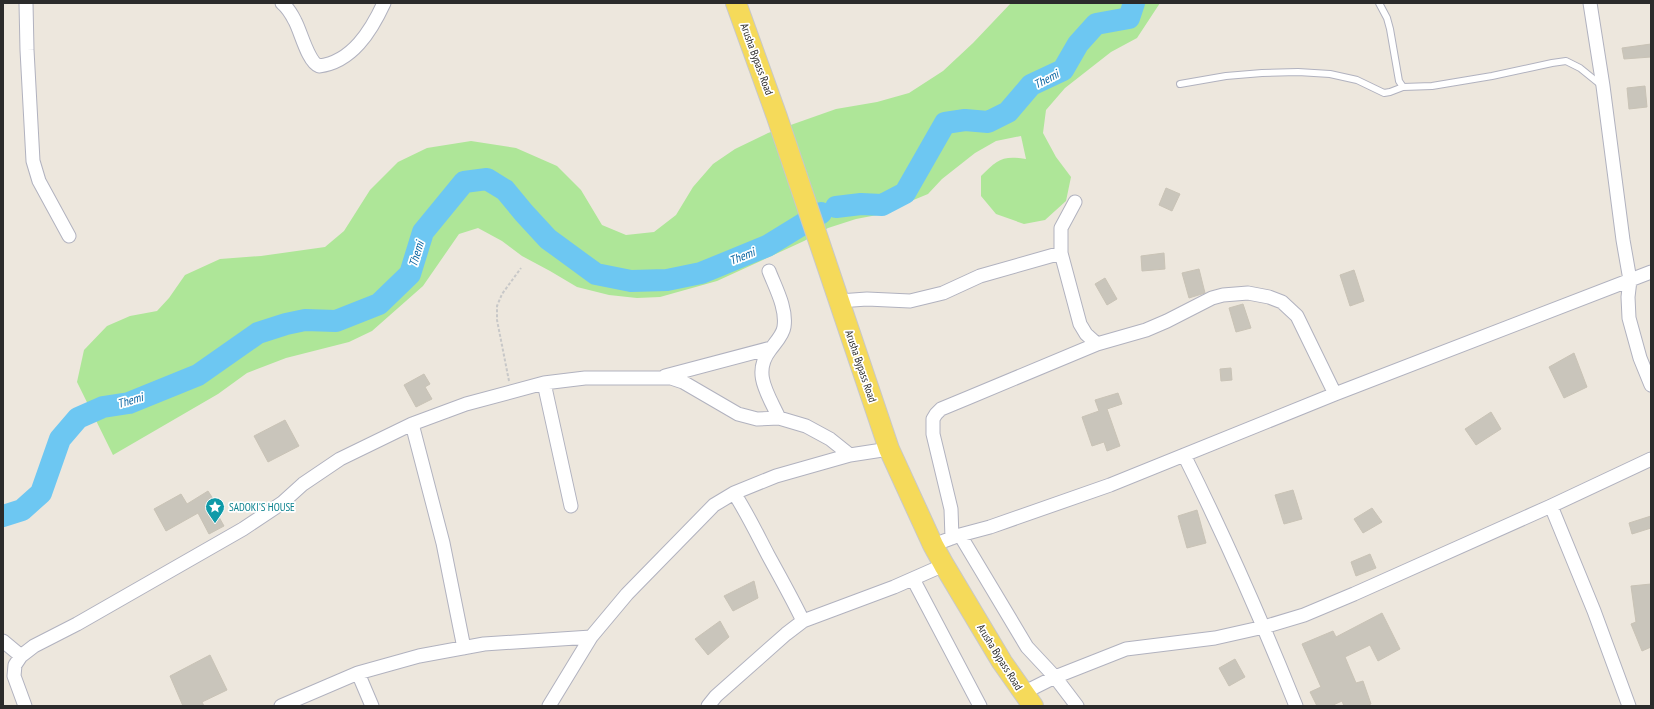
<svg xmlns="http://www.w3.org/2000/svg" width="1654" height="709" font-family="'PT Sans Narrow',sans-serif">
	<rect width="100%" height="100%" fill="#ede7dd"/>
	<path fill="#aee698" d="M 1011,3 L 1160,3 L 1137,38 L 1111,52 L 1065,88 L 1046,110 L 1043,133 L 1056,157 L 1071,177 L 1066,201 L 1045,220 L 1024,224 L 996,214 L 981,196 L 981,176 C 997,160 1002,155 1026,159 L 1021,136 L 996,141 L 975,153 L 942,179 L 928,194 L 877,215 L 856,219 L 828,228 L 804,241 L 717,281 L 660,297 L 637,298 L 609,295 L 577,287 L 550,271 L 522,256 L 502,241 L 478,228 L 459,234 L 423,286 L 372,331 L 349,342 L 286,358 L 247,373 L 218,394 L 113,455 L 77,382 L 84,350 L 107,326 L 130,316 L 157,311 L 169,298 L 185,275 L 220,259 L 261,256 L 325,247 L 344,231 L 370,190 L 398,162 L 427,148 L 471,141 L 516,148 L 557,166 L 581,190 L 602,225 L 626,235 L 654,232 L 676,215 L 693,187 L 713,164 L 735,149 L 768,133 L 836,109 L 877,102 L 909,93 L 943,71 L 973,43 Z"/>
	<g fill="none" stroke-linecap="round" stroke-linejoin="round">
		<path stroke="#6dc7f2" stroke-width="22" d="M 836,207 L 861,204 L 882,205 L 905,193 L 945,123 L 965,120 L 988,122 L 1008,112 L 1031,85 L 1063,70 L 1078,44 L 1096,24 L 1129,18 L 1134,3
			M 3,516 L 22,510 L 41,493 L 60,439 L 78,418 L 103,407 L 129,403 L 198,375 L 258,333 L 286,324 L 305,320 L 336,321 L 379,304 L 410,274 L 423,232 L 464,182 L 487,179 L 505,190 L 524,213 L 548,239 L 596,274 L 631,281 L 667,280 L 701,273 L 767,246 L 821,213"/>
	</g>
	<path fill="#c9c5bb" stroke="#c9c3b6" d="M 1651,44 L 1651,57 L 1624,59 L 1622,48 Z
		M 1645,86 L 1647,107 L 1629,109 L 1627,88 Z
		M 1166,188 L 1180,194 L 1172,211 L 1159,205 Z
		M 1164,253 L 1165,269 L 1142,271 L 1141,256 Z
		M 1199,269 L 1205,293 L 1189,298 L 1182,273 Z
		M 1354,270 L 1364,301 L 1350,306 L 1340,275 Z
		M 1105,278 L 1117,299 L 1107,305 L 1095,284 Z
		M 1243,304 L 1251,328 L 1236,332 L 1229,308 Z
		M 1574,353 L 1587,387 L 1564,398 L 1549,367 Z
		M 1231,368 L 1232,380 L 1221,381 L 1220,369 Z
		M 424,374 L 430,384 L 425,387 L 432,399 L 416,407 L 404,385 Z
		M 1118,393 L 1122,404 L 1107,409 L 1120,446 L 1107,451 L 1104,442 L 1092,446 L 1082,417 L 1099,411 L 1095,400 Z
		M 1491,412 L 1501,429 L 1476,445 L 1465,429 Z
		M 285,420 L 299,446 L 268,462 L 254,436 Z
		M 1293,490 L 1302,519 L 1284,524 L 1275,495 Z
		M 208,491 L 219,508 L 215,510 L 224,526 L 209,534 L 198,513 L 166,531 L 154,509 L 181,494 L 187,504 Z
		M 1372,508 L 1382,522 L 1363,533 L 1354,519 Z
		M 1197,510 L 1206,543 L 1187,548 L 1178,516 Z
		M 1651,516 L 1651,528 L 1632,534 L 1629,523 Z
		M 1370,554 L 1376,568 L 1356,576 L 1351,562 Z
		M 754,581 L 758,598 L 733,611 L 724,596 Z
		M 1651,584 L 1651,647 L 1642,651 L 1631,624 L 1636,622 L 1631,586 Z
		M 1382,613 L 1400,649 L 1378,661 L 1370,645 L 1345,657 L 1356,683 L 1363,681 L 1371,704 L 1365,706 L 1344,706 L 1342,701 L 1331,706 L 1317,706 L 1310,692 L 1321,687 L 1302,644 L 1333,631 L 1336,637 Z
		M 720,621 L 729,637 L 708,655 L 695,639 Z
		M 210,655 L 227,690 L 202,702 L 204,706 L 183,706 L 170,676 Z
		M 1235,659 L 1245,677 L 1229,686 L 1219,668 Z"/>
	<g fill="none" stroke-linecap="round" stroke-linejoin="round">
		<g stroke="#b1b2bf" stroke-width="8">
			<path id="service" d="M 1379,3 L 1387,18 L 1390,29 L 1399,81 L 1403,87
				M 1180,84 L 1226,76 L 1262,73 L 1298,72 L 1330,74 L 1357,80 L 1384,93 L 1390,92 L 1403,87 L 1432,86 L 1492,76 L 1552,63 L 1566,61 L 1580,68 L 1601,85"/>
		</g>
		<g stroke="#b1b2bf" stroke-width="15">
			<path id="minor" d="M 26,3 L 27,50 L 33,161 L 39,181 L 69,236
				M 282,3 C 288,8 292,15 295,21 C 301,32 308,62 319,66 C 352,62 371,31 384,3
				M 1590,3 L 1603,86 L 1623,240 L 1630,280 L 1628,297 L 1629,318 L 1640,358 L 1651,385
				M 1075,202 L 1061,228 L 1061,253 L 1080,324 L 1086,334 L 1097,344
				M 769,271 C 775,287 787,308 784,327 C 783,335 775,343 770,350 C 752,373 768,394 779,418
				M 839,301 L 867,299 L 910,301 L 943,293 L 980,276 L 1061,253
				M 665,376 L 771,348
				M 544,383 L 571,506
				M 412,424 L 443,543 L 464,648
				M 1184,455 C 1225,537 1262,621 1296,706
				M 734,493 C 747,513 757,534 768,555 C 780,577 792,598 803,621
				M 1551,506 L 1594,611 L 1629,706
				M 960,535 L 1027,647 L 1055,677 L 1077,706
				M 952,538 L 951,509 L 933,434 L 933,419 L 936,414 L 941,409 L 970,397 L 1097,344 L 1146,330 L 1167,321 L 1212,298 L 1223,295 L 1248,293 L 1269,297 L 1282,302 L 1297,316 L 1335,394
				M 933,545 L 960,535 L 990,527 L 1110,485 L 1335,394 L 1651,272
				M 913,579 L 980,706
				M 3,641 L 21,656
				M 358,673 L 372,706
				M 1023,693 L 1055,677 L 1126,649 L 1215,638 L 1264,627 L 1304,615 L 1354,594 L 1551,506 L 1651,459
				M 25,706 L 14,676 L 15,665 L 21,656 L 34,646 L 77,624 L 243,529 L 282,503 L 303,484 L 340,459 L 412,424 L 466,404 L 544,383 L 585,378 L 671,378 L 683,382 L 738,414 L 757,419 L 779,418 L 806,426 L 830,439 L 850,455
				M 281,706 L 358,673 L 419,656 L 484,644 L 591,637
				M 549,706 L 591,637 L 627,594 L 714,505 L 734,493 L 776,476 L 850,455 L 889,449
				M 708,706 L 716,696 L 786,634 L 803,621 L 894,587 L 944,565"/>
		</g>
		<g stroke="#c8c8c8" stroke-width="22">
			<path id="primary" d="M 736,3 L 777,117 L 889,449 L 933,545 L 944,565 L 1002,662 L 1033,706"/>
		</g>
		<path stroke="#c8c8c8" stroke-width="2" stroke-dasharray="3 2" stroke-linecap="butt" d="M 509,381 L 497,320 L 497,306 L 502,294 L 521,268"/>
		<use href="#service" stroke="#fff" stroke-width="6"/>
		<use href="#minor" stroke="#fff" stroke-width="13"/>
		<use href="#primary" stroke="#f5da5a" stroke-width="20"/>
	</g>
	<defs>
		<g id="sight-pin" transform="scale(1)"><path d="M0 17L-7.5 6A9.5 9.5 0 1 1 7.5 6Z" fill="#0f9aa8" stroke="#fff"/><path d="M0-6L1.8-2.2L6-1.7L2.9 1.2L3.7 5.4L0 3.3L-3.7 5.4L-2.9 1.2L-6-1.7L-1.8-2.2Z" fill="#fff"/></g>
	</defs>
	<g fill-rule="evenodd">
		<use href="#sight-pin" x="215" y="507"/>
	</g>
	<g text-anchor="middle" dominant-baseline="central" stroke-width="3.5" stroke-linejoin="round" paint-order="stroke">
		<g font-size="11" fill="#2b2b2b" stroke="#fff">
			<text transform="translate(757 59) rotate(70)">Arusha Bypass Road</text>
			<text transform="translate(861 366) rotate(71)">Arusha Bypass Road</text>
			<text transform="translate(1000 657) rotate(58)">Arusha Bypass Road</text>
		</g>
		<g font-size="11" fill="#0d838f" stroke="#fff" text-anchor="start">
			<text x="229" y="507">SADOKI'S HOUSE</text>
		</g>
		<g font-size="12" font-style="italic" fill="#0964a1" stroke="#fff">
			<text transform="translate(1046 79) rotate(-28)">Themi</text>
			<text transform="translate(416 254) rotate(-73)">Themi</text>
			<text transform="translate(742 256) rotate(-22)">Themi</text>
			<text transform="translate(130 400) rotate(-16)">Themi</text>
		</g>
	</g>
	<rect width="1654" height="709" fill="none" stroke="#2b2b2b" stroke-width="8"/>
</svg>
